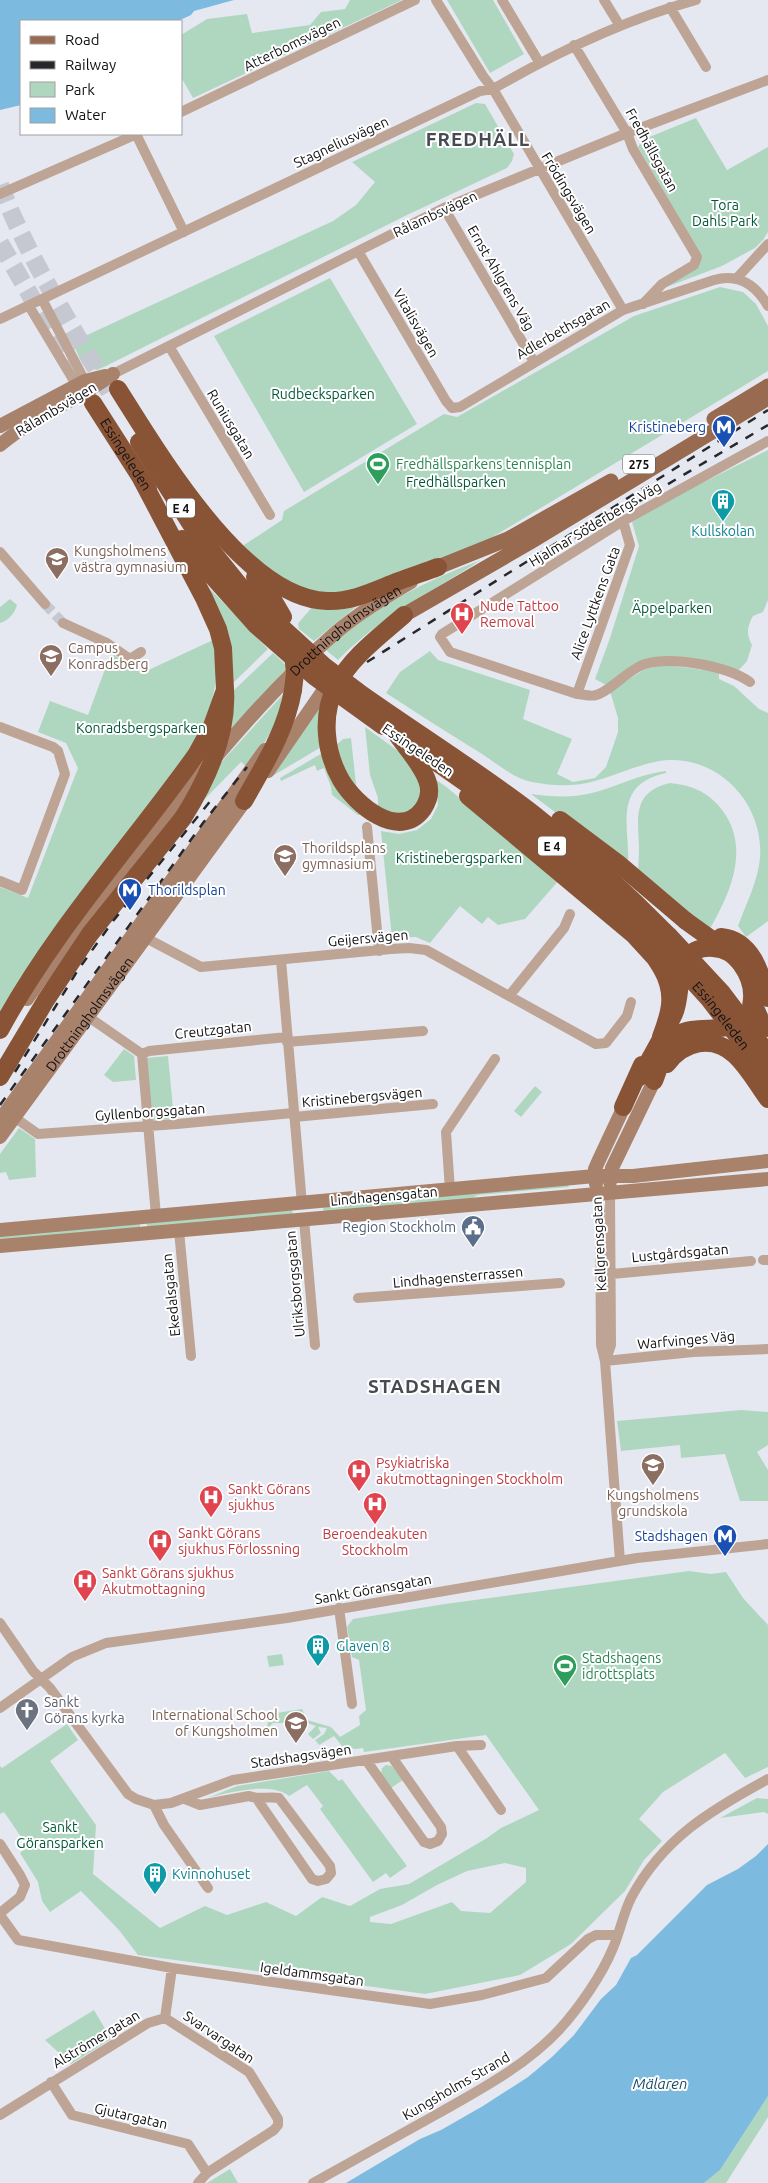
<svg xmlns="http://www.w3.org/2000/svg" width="768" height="2183" font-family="Ubuntu,sans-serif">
	<rect width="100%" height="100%" fill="#e5e8f1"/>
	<path fill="#afd7c0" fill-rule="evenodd" d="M 350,0 L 402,0 L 193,98 L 181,77 L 181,35 L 207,19 L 247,14 L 252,33 L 310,25 L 321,12 L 345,9 Z
		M 447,0 L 493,0 L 524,54 L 490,73 Z
		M 476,103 L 485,104 L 514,154 L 512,161 L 507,168 L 407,215 L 108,365 L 97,370 L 83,365 L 72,342 L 333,221 L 356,205 L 375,182 L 352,162 Z
		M 696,118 L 727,170 L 768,147 L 768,232 L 763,240 L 755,248 L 722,266 L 664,288 L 701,256 L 638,147 L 642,140 Z
		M 330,278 L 417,424 L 304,492 L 214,336 Z
		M 720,287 L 743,292 L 756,304 L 768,326 L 768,371 L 491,538 L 344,595 L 298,590 L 241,547 L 282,520 L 284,511 L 444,414 L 457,417 L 634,316 Z
		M 768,450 L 768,600 L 763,612 L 753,616 C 747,627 746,634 752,645 L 747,661 L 738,671 L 666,657 L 606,685 L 595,679 L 610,638 L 639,546 L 632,522 L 668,500 Z
		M 481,560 C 430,593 381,616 338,660 L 326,650 C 373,608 422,582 481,560 Z
		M 208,587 L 268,649 L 233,683 Z
		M 10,599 L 17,605 C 15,613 8,621 0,623 L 0,607 Z
		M 363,601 L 314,641 L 299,629 L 298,624 L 300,621 L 314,605 Z
		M 213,640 C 222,685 210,716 189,756 L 0,1015 L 0,887 L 28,898 L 78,768 L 66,743 L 38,732 L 50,701 L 88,715 L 111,653 L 142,673 Z
		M 430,651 L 438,660 L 530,690 L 523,719 L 572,739 L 557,774 L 573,782 L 595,778 L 606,767 L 618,732 L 618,718 L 610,691 L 647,668 L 667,665 L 719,672 L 719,679 L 734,686 L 759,709 L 768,713 L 768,921 L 746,937 L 738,926 C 746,904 758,881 760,858 C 764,806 722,758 668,760 C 643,762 620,774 595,781 C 575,787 553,786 532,782 C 515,779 497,764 482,754 C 450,734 418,714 386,693 L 400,672 Z
		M 273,653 L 288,667 L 226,734 L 233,691 Z
		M 289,688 L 273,729 L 248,768 L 241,762 L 195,809 L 216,768 Z
		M 323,699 L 323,746 L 269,778 L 303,731 Z
		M 365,727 L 409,759 L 423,789 L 418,806 L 399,817 L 378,809 L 378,798 L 370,775 Z
		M 351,738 L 357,793 L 333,748 L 343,739 Z
		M 324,752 L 359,808 L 360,815 L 358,815 L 332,795 L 331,787 L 324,768 L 317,771 L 315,765 L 281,781 L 280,778 Z
		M 666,771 L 666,773 C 610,785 631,830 628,867 L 531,794 C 553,797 574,798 596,792 C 620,785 641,774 666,771 Z
		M 435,779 L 445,786 L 560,879 L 525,919 L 498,925 L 488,917 L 482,924 L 460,906 L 430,943 L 416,937 L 392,938 L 381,831 L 399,834 L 417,830 L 431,819 L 438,805 Z
		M 670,783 C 690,785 704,790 718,805 C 753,844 731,893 708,932 L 638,876 C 638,866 639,857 639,848 C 638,817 632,792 670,783 Z
		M 124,1049 L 134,1056 L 136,1080 L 113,1082 L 104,1075 Z
		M 168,1056 L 174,1119 L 152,1121 L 146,1058 Z
		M 535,1086 L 542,1092 L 521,1117 L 514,1111 Z
		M 19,1128 L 35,1139 L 36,1177 L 9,1180 L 6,1172 L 0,1173 L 0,1154 Z
		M 568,1184 L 569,1187 L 478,1195 L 471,1199 L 324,1214 L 323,1206 Z
		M 292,1210 L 293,1215 L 147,1230 L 147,1222 Z
		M 140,1222 L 140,1230 L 0,1242 L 0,1235 Z
		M 741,1410 L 768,1412 L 768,1445 L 757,1452 L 768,1470 L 768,1501 L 740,1501 L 725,1454 L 681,1458 L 680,1445 L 621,1451 L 617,1421 Z
		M 689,1571 L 711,1574 L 726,1572 L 743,1598 L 768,1625 L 768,1767 L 745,1778 L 725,1753 L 663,1792 L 639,1819 L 662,1841 L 644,1860 L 625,1891 L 571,1944 L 520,1975 L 425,1994 L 138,1955 L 119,1930 L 81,1891 L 50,1912 L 42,1901 L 38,1882 L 20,1853 L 28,1847 L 4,1812 L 0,1814 L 0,1766 L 2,1768 L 67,1724 L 78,1740 L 50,1761 L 96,1825 L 93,1874 L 160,1928 L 205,1906 L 227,1915 L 266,1902 L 296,1916 L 322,1897 L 350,1906 L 380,1889 L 409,1884 L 487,1838 L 501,1828 L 539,1810 L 486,1735 L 364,1752 L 363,1748 L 356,1749 L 342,1746 L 334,1736 L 319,1745 L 315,1740 L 324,1734 L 327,1728 L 318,1727 L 321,1733 L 313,1739 L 308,1734 L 316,1726 L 304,1722 L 300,1717 L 282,1723 L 273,1723 L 266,1730 L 270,1714 L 302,1709 L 307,1720 L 331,1727 L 340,1737 L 360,1725 L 359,1716 L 366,1710 L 359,1660 L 352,1657 L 347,1627 L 353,1619 L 445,1604 ZM 505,1863 L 526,1868 L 526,1882 L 490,1913 L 461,1911 L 452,1902 L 391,1924 L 370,1922 L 370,1917 L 402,1905 L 437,1885 L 467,1871 Z
		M 282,1654 L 284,1665 L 269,1667 L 267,1656 Z
		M 386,1765 L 392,1766 L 403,1780 L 391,1788 L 381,1774 L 382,1768 Z
		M 329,1771 L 339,1781 L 342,1779 L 407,1866 L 390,1878 L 386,1873 L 373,1882 L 320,1809 L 323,1806 L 307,1785 L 289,1796 C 270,1782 232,1792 210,1797 L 237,1786 Z
		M 757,1798 L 768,1799 L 768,1814 L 764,1812 L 720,1818 Z
		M 94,2010 L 111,2039 L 71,2064 L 45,2040 Z
		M 768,2096 L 768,2117 L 726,2183 L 704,2183 L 720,2170 Z
		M 230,2169 L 238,2183 L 207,2183 Z"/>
	<path fill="#7cbae0" d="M 0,0 L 234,0 L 194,11 L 191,15 L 178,21 L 21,21 L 21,105 L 0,110 Z
		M 768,1844 L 768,2096 L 720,2170 L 704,2183 L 346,2183 L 420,2139 L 441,2130 L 483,2106 L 528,2077 L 552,2057 L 574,2035 L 601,1999 L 616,1985 L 631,1958 L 637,1955 L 707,1885 L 738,1869 L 756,1856 Z"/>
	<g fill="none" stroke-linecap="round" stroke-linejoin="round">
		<path stroke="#c5c8d0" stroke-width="10" stroke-dasharray="10 5" stroke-linecap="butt" d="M 45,604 L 63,623"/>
		<path stroke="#c5c8d0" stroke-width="18" stroke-dasharray="18 9" stroke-linecap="butt" d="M 0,185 C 28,258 71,324 110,393
			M 0,243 L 84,388"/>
		<path stroke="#bea495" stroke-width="10" d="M 436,0 L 483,76 L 493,89 L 623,310
			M 502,0 L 539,62
			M 604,0 L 620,26
			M 670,7 L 706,67
			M 574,45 L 627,133 L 633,149 L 697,257 L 694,265 L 662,284 L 643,304
			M 181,112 L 415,0
			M 136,134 L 184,232
			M 0,194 L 137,134
			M 444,208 L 534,362
			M 358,251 L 446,401 L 452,408 L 460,407 L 623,310 L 714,280 C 738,273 756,285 768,306
			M 737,278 L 768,244
			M 42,299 L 87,385
			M 29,306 L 80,391
			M 0,319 L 480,91 L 493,89 C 557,52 624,20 696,0
			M 169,346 L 270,515
			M 113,374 L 444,208 L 627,133 L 768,80
			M 0,552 L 45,604
			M 63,623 L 107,643 L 130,659 L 141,652
			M 750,682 C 727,666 673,656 645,664 C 630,668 608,693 596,695 C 591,697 582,694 577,694 L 450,652 L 440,637 L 442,634 L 623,521 L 768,441
			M 577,694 L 630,545 L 623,521
			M 0,727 L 53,747 L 58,751 L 65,774 L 22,890 L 0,881
			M 367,827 L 379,951
			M 146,938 L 201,967 L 391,949 L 409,948 L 426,950 L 596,1044 L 606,1043 L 627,1016 L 631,1002
			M 281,960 L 302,1204
			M 509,996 L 564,928 L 570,914
			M 87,1016 L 142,1054 L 156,1216
			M 287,1042 L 423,1031
			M 142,1054 L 149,1051 L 287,1037
			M 14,1117 L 38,1134 L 177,1124 L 293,1113
			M 294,1117 L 433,1104
			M 450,1190 L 446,1132 L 495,1059
			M 597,1195 L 600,1210 L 601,1345 L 605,1361 L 620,1561
			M 304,1220 L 315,1345
			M 179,1231 L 191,1356
			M 763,1260 L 768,1260
			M 612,1274 L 751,1261
			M 358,1298 L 560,1283
			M 606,1360 L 611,1345 L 610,1193
			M 605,1361 L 693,1352 L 768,1349
			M 339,1608 L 352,1704
			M 0,1623 L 33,1671 L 50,1688 L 128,1794 L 136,1799 L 154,1805 L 171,1803 L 233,1780 L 457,1746 L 501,1810
			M 0,1708 L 72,1657 L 106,1643 L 287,1618 L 637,1558 L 768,1544
			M 457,1746 L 481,1745
			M 366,1760 L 424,1842 L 430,1844 L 438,1841 L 442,1834 L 441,1827 L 392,1757
			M 185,1799 L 200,1805 L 249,1796 C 259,1800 269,1796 279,1798 L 330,1866 L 331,1873 L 326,1879 L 318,1881 L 312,1879 L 257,1799
			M 154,1805 L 164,1825 L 208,1888
			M 0,1844 L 20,1875 L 25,1885 L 20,1897 L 0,1913
			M 0,1915 L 18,1940 L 172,1968 L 430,2004 L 482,1995 L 546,1978 L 588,1939 L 596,1935 L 617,1935
			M 165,2018 L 249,2072 L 278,2119 L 278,2125 L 274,2130 L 207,2173 L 198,2183
			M 165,2018 L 172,1968
			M 51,2082 L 72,2115 L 188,2144 L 207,2173
			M 0,2115 L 148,2023 L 165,2018
			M 313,2183 C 355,2160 397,2136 439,2113 C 481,2089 525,2066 559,2030 C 579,2008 602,1975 613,1948 C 620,1932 623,1914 631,1898 C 663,1838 711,1810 768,1779"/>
		<g stroke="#a9826c" stroke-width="14">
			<path d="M 0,426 L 85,381 L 105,376"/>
			<path d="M 0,445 C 34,416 77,400 113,374"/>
			<path d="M 268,771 L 332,678"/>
			<path id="s1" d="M 27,999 C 68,939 114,881 160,825 C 212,760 271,689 333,635 C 357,614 384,598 411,582"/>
			<path d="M 0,1120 L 265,750"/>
			<path id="s2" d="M 0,1137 L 250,794"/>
			<path d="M 610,1182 L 612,1168 L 654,1081"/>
			<path d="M 596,1184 L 595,1169 L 598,1162 L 628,1098"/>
			<path d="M 0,1230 L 595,1176 L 633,1176 L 768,1161"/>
			<path d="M 0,1246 L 768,1179"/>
		</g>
		<path stroke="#986a4f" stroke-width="15" d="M 714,419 L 768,386
			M 438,567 L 508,539 L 611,481
			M 404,615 L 532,541 L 768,398"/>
		<g stroke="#895435" stroke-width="18">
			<path d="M 118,389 C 158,452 244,599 327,601 C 353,602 375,590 399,581 C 412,576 425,572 438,567"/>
			<path id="s3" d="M 93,403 L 148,489"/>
			<path d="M 139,442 L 194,529 L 240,586 L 267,614"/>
			<path d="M 182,539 L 205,568 L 256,625"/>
			<path d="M 255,577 L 269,593 L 283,617"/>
			<path d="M 357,691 C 416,733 478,771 536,816 C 583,853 627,893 669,936"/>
			<path d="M 398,736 C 408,750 421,764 427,780 C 431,790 429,800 423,809 C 399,842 355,804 341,780 C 325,752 321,715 336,686 C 351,657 380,636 404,615"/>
			<path d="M 409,743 L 534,831 L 578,868 L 661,946"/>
			<path d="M 468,796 L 633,934 L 655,958 L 662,969"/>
			<path d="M 244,801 C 264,765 286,731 293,690"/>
			<path d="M 560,820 L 620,865 L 686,921"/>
			<path d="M 721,937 C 752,940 761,973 768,998"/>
			<path d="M 752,1001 L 760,1019 L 768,1028"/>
			<path d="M 0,1030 C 54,930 131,846 196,755 L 212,726 L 225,690 L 223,648 L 218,629 L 204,598 L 142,480"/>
			<path d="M 756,1038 L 768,1054"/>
			<path d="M 667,1064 C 683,1042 712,1034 735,1055 C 748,1067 757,1084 768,1099"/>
			<path d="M 0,1077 L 46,1000 L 90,934 L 183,818"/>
			<path d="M 640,1077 C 651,1056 664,1035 674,1014 C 685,990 671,945 713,948 C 726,949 733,954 741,964 C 749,975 753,986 752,999 C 750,1043 698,1020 678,1035 C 664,1046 660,1066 654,1081"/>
			<path d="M 623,1107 L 642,1065"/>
		</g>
		<path stroke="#28282c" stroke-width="2.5" stroke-dasharray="9 9" stroke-linecap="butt" d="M 575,539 L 768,425
			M 367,662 L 768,410
			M 15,1072 L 78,970 L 113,921 L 212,799
			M 0,1105 L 203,823 L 247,767"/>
		<g stroke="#895435" stroke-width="18">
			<path d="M 267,614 L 324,666 L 357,691"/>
			<path d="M 256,625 L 315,677 L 383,726"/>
			<path d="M 293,653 L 295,673 L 293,690"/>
			<path d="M 183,818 C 207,780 228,735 225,690"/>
			<path d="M 686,921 L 725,949"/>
			<path d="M 669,936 L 722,993 L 756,1038"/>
			<path id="s4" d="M 661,946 L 709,999 L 768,1076"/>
			<path d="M 661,1037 C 670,1013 676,994 662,969"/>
		</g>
	</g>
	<defs>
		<g id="metro-pin" transform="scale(1.25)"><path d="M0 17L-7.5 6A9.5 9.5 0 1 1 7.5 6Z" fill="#1a4fb4" stroke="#fff"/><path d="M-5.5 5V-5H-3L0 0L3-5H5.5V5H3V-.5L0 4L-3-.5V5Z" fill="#fff"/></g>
		<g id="stadium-pin" transform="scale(1.25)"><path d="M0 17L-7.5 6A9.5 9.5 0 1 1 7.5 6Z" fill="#2e9e5b" stroke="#fff"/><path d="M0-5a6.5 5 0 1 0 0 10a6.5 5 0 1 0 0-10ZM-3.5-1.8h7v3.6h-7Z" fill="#fff"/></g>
		<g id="building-pin" transform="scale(1.25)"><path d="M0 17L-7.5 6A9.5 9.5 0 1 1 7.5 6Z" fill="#0f9aa8" stroke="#fff"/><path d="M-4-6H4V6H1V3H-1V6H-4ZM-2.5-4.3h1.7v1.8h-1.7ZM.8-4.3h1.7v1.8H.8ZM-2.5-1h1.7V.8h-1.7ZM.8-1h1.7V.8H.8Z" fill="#fff"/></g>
		<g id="school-pin" transform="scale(1.25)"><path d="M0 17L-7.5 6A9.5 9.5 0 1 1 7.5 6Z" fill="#8d6e63" stroke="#fff"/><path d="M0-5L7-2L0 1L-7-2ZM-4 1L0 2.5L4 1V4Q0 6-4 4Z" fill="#fff"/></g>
		<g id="hospital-pin" transform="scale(1.25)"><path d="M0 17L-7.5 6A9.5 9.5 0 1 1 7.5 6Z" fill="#e0444e" stroke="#fff"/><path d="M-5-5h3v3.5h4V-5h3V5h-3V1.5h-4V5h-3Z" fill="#fff"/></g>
		<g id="university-pin" transform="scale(1.25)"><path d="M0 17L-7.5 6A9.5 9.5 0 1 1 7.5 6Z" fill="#8d6e63" stroke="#fff"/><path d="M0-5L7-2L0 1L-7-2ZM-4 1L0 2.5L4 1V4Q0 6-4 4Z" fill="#fff"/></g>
		<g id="civic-pin" transform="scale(1.25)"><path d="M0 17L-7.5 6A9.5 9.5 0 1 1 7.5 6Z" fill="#5c6f8a" stroke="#fff"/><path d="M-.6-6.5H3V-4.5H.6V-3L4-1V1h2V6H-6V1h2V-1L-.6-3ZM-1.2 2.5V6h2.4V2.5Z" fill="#fff"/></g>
		<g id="church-pin" transform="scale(1.25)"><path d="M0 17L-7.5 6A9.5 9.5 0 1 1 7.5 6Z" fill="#6b7280" stroke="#fff"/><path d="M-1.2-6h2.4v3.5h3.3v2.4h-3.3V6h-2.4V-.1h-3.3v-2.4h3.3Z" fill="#fff"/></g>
	</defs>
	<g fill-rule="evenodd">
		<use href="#metro-pin" x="724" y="427"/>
		<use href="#stadium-pin" x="378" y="464"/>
		<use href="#building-pin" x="723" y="501"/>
		<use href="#school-pin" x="57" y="559"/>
		<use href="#hospital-pin" x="462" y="614"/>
		<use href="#university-pin" x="51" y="656"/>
		<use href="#school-pin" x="285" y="856"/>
		<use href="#metro-pin" x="130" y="890"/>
		<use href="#civic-pin" x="473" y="1227"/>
		<use href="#school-pin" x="653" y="1465"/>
		<use href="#hospital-pin" x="359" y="1471"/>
		<use href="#hospital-pin" x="211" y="1497"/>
		<use href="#hospital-pin" x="375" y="1504"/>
		<use href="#metro-pin" x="725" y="1536"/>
		<use href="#hospital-pin" x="160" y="1541"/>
		<use href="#hospital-pin" x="85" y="1581"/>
		<use href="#building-pin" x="318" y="1646"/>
		<use href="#stadium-pin" x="565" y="1666"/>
		<use href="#church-pin" x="27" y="1710"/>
		<use href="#school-pin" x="296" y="1723"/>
		<use href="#building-pin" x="155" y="1874"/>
	</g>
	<g text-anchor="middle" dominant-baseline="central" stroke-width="4" stroke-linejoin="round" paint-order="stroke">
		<g fill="#fff" stroke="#58585a" stroke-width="1">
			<rect x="623" y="454.5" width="32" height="19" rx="4"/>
			<rect x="167" y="498.5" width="28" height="19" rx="4"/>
			<rect x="538" y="836.5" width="28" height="19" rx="4"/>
		</g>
		<g font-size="12" font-weight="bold" fill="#101013">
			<text x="639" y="464">275</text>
			<text x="181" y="508">E 4</text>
			<text x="552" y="846">E 4</text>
		</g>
		<g font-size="14" fill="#101013" stroke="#fff">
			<text transform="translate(292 44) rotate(-26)">Atterbomsvägen</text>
			<text transform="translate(341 142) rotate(-25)">Stagneliusvägen</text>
			<text transform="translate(652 150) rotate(61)">Fredhällsgatan</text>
			<text transform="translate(569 193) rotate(59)">Frödingsvägen</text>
			<text transform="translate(435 214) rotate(-25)">Rålambsvägen</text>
			<text transform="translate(501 278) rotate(60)">Ernst Ahlgrens Väg</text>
			<text transform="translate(416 323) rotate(60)">Vitalisvägen</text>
			<text transform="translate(563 329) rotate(-30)">Adlerbethsgatan</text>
			<text transform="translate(56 409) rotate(-31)">Rålambsvägen</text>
			<text transform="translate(231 424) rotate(59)">Runiusgatan</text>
			<text stroke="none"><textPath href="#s3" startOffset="61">Essingeleden</textPath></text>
			<text transform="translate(595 524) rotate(-31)">Hjalmar Söderbergs Väg</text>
			<text transform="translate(595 603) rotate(-70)">Alice Lyttkens Gata</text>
			<text stroke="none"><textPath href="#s1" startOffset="489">Drottningholmsvägen</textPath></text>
			<text transform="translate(418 750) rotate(34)">Essingeleden</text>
			<text transform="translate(368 938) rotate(-5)">Geijersvägen</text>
			<text stroke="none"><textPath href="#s2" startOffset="152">Drottningholmsvägen</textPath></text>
			<text stroke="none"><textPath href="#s4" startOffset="92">Essingeleden</textPath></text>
			<text transform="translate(213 1030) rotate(-6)">Creutzgatan</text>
			<text transform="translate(362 1097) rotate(-5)">Kristinebergsvägen</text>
			<text transform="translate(150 1112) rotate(-4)">Gyllenborgsgatan</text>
			<text transform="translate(384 1196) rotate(-5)">Lindhagensgatan</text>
			<text transform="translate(599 1244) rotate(-93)">Kellgrensgatan</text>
			<text transform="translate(680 1253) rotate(-5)">Lustgårdsgatan</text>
			<text transform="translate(458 1277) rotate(-5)">Lindhagensterrassen</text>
			<text transform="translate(295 1284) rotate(-95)">Ulriksborgsgatan</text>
			<text transform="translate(171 1295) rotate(-96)">Ekedalsgatan</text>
			<text transform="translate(686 1340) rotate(-5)">Warfvinges Väg</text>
			<text transform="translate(373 1589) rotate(-10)">Sankt Göransgatan</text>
			<text transform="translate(301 1756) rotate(-8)">Stadshagsvägen</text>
			<text transform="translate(312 1974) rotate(8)">Igeldammsgatan</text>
			<text transform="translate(219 2037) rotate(34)">Svarvargatan</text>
			<text transform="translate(96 2039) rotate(-31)">Alströmergatan</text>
			<text transform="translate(456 2086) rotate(-30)">Kungsholms Strand</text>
			<text transform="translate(131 2116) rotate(13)">Gjutargatan</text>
		</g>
		<g font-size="14" fill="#025737" stroke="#fff">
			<text x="725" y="205">Tora<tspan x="725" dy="16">Dahls Park</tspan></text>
			<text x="323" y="394">Rudbecksparken</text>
			<text x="456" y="482">Fredhällsparken</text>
			<text x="672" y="608">Äppelparken</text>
			<text x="141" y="728">Konradsbergsparken</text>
			<text x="459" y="858">Kristinebergsparken</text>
			<text x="60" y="1827">Sankt<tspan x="60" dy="16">Göransparken</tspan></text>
		</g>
		<g font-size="14" fill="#164399" stroke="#fff" text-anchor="end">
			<text x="706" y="427">Kristineberg</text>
			<text x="148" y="890" text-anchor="start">Thorildsplan</text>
			<text x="708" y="1536">Stadshagen</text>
		</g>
		<g font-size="14" fill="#27864d" stroke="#fff" text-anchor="start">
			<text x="396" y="464">Fredhällsparkens tennisplan</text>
			<text x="582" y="1658">Stadshagens<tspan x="582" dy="16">idrottsplats</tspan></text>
		</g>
		<g font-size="14" fill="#0d838f" stroke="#fff" text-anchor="start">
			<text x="723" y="531" text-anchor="middle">Kullskolan</text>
			<text x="336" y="1646">Glaven 8</text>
			<text x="172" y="1874">Kvinnohuset</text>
		</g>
		<g font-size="14" fill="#785e54" stroke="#fff" text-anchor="start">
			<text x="74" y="551">Kungsholmens<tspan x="74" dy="16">västra gymnasium</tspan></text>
			<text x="68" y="648">Campus<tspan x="68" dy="16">Konradsberg</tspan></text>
			<text x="302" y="848">Thorildsplans<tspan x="302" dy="16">gymnasium</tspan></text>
			<text x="653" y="1495" text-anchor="middle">Kungsholmens<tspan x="653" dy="16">grundskola</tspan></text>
			<text x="278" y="1715" text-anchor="end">International School<tspan x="278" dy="16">of Kungsholmen</tspan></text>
		</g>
		<g font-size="14" fill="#be3a42" stroke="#fff" text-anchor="start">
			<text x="480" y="606">Nude Tattoo<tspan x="480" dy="16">Removal</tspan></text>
			<text x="376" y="1463">Psykiatriska<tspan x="376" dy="16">akutmottagningen Stockholm</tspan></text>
			<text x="228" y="1489">Sankt Görans<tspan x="228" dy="16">sjukhus</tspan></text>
			<text x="178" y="1533">Sankt Görans<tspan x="178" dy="16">sjukhus Förlossning</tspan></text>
			<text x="375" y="1534" text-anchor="middle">Beroendeakuten<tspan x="375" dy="16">Stockholm</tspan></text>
			<text x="102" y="1573">Sankt Görans sjukhus<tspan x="102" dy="16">Akutmottagning</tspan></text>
		</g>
		<g font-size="14" fill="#4e5e75" stroke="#fff" text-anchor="end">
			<text x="456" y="1227">Region Stockholm</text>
		</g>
		<g font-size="14" fill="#5b616d" stroke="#fff" text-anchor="start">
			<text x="44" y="1702">Sankt<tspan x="44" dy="16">Görans kyrka</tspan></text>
		</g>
		<g font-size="15" font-style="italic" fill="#194964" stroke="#fff">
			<text x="660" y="2083">Mälaren</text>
		</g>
		<g font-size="19" font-weight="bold" letter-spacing="1" fill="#484a52" stroke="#fff">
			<text x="478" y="139">FREDHÄLL</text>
			<text x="435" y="1386">STADSHAGEN</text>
		</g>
	</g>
	<rect x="20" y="20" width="162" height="115" fill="#ffffff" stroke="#9f9fa1"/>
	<rect x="30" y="36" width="25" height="8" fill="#986a4f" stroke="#9f9fa1"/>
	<text x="65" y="45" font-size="15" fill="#101013">Road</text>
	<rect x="30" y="61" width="25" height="8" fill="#28282c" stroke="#9f9fa1"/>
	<text x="65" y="70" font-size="15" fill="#101013">Railway</text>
	<rect x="30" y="82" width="25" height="15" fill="#afd7c0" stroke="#9f9fa1"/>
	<text x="65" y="95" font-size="15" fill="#101013">Park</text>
	<rect x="30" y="108" width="25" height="15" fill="#7cbae0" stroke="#9f9fa1"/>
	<text x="65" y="120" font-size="15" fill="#101013">Water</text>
</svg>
